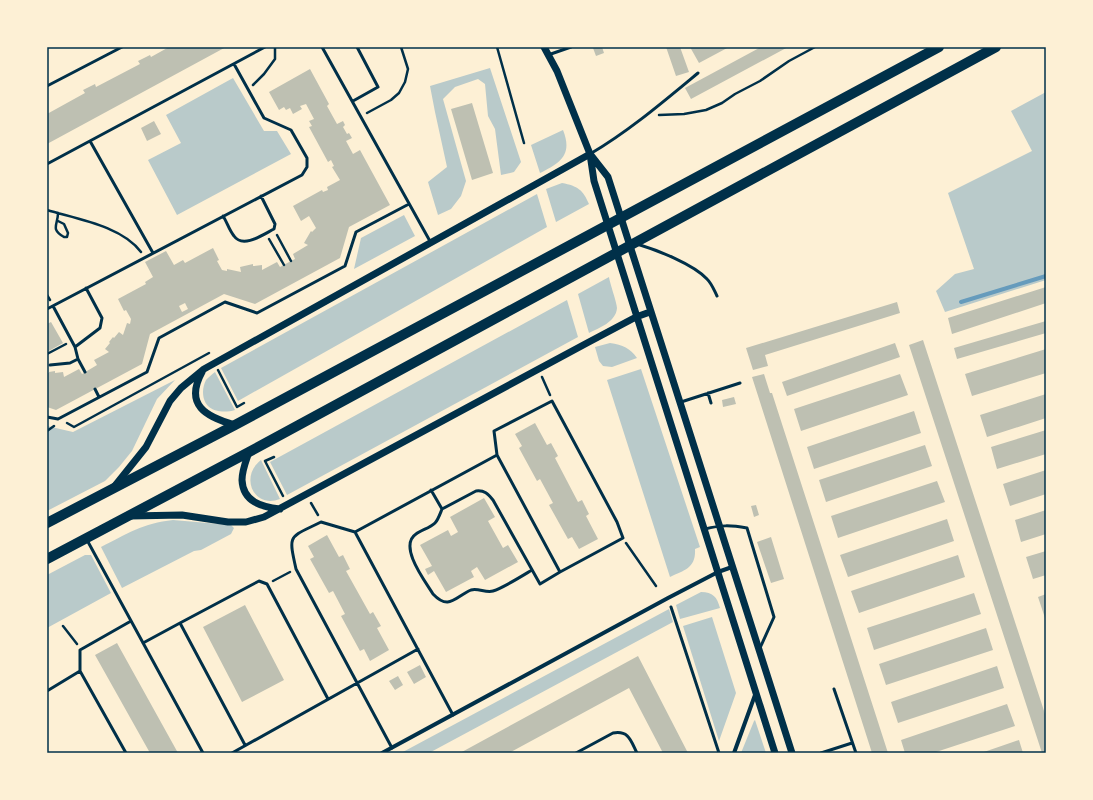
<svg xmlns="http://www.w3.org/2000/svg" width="1093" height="800" font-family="Mulish,sans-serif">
	<rect width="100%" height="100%" fill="#fdf0d5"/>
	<path fill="#b9caca" d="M 490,68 L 521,162 L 514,172 L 501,175 L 495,129 L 488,116 L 485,84 L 478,79 L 455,87 L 443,99 L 466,181 L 461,196 L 451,209 L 438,215 L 428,182 L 447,167 L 435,112 L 430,86 Z
		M 233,78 L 264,131 L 277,131 L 291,154 L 177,215 L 148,160 L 181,143 L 166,115 Z
		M 1046,92 L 1046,280 L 945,312 L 936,291 L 955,274 L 974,269 L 948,193 L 1032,151 L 1011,111 Z
		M 563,130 C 573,155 560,163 540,173 L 531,145 Z
		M 562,183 C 578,186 583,190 589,204 L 556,222 L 546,189 Z
		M 537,194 L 547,227 L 238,401 L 221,368 Z
		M 404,215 L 415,236 L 354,269 L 361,238 Z
		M 609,277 C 610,284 617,303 617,308 C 616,322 599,328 589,333 L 578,294 Z
		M 567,300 L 578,337 L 287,495 L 270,462 Z
		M 610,343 C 623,345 630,348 637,358 L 612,367 L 603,366 L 599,361 L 595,347 Z
		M 641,369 L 700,547 L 695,549 C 696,568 685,570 670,577 L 607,380 Z
		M 215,372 L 235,410 C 221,414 203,411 203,392 C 203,388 204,384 206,380 C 209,377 212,374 215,372 Z
		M 175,380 L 157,399 L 132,451 L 119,467 L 105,481 L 47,511 L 47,426 L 73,432 Z
		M 261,460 L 280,499 C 254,509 239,477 261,460 Z
		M 173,520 L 231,525 L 234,528 L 231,534 L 201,550 L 194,551 L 122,588 L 101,547 C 127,534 143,523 173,520 Z
		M 85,555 L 91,555 L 111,593 L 47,628 L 47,575 Z
		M 701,592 C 713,592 717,597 720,608 L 680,619 L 676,605 Z
		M 669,609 L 673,622 L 429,753 L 401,753 Z
		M 712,617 L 736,693 L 719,741 L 683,626 Z
		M 755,720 L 766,753 L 741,753 L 754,721 Z"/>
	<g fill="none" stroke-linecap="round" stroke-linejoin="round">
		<path stroke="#669bbc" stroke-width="4" d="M 961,302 L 1046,276"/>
	</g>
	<path fill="#bec0b2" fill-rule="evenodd" d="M 169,47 L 226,47 L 47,144 L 47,114 L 85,93 L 83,90 L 95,84 L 96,87 L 140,64 L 138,61 L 150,55 L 151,57 Z
		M 602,47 L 604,53 L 596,56 L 593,48 Z
		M 666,47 L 680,47 L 689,72 L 676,76 Z
		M 690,47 L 729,47 L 699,63 Z
		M 761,47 L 788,47 L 691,99 L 685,88 Z
		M 310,69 L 329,104 L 327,106 L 337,124 L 343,121 L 345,125 L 343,127 L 347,134 L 349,133 L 352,138 L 346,141 L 353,154 L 360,150 L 390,205 L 349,227 L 340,258 L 255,304 L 224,294 L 150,334 L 142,364 L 56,410 L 47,407 L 47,373 L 49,373 L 49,372 L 55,371 L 55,373 L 63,372 L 64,377 L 79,369 L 82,374 L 97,365 L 94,360 L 109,352 L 105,349 L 110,343 L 109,342 L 113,337 L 114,338 L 119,332 L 123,335 L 127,323 L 130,324 L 131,319 L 126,310 L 124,311 L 118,299 L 146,284 L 145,282 L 153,277 L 145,262 L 166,251 L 174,265 L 183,260 L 185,263 L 213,248 L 219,260 L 217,261 L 222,270 L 227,271 L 227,269 L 241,272 L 240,267 L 253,264 L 253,266 L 262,265 L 262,270 L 277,262 L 280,267 L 291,261 L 295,259 L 293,254 L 308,245 L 304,243 L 311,231 L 312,232 L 316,228 L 309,216 L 301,221 L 293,206 L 322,190 L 323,192 L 328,190 L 327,187 L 340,180 L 332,167 L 334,166 L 331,160 L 328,162 L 309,127 L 312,126 L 309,121 L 314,119 L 306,104 L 300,106 L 302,109 L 293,114 L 290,108 L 286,110 L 284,107 L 279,110 L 269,92 ZM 185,303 L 188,309 L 182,312 L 179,306 Z
		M 472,103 L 493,173 L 472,180 L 451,109 Z
		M 154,121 L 161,134 L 147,141 L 141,128 Z
		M 1046,287 L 1046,303 L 952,334 L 948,318 Z
		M 897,302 L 900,313 L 765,355 L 768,366 L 753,370 L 746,348 Z
		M 1046,321 L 1046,333 L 957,359 L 954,348 Z
		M 51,322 L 63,343 L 47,352 L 47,324 Z
		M 923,340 L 1046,717 L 1046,753 L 1042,753 L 909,345 Z
		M 895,343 L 900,357 L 787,396 L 782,382 Z
		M 1046,349 L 1046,373 L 972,396 L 965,374 Z
		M 764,374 L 770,393 L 772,393 L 888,753 L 872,753 L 752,377 Z
		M 900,374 L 908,395 L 801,431 L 794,409 Z
		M 1046,394 L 1046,418 L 987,437 L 980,415 Z
		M 734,397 L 736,404 L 723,407 L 722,400 Z
		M 914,411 L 921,433 L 814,469 L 807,447 Z
		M 535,423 L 547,445 L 551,443 L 558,456 L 555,458 L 578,502 L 582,500 L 589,514 L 586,516 L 598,539 L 579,549 L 572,537 L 568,539 L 549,505 L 553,503 L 540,479 L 537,481 L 519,448 L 522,446 L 515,434 Z
		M 1046,430 L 1046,454 L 997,469 L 991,447 Z
		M 925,445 L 932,466 L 826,502 L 819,480 Z
		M 1046,470 L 1046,494 L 1010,506 L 1003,484 Z
		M 937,481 L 945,502 L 838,538 L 831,516 Z
		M 484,498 L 495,517 L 488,521 L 503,548 L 508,545 L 518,562 L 485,580 L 477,567 L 471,571 L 474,577 L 446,592 L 434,571 L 428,575 L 425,569 L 432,566 L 420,545 L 448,530 L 451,536 L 458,532 L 450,517 Z
		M 756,505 L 759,515 L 754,517 L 751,506 Z
		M 1046,510 L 1046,534 L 1021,542 L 1015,520 Z
		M 947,519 L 954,541 L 848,577 L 840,555 Z
		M 327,535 L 339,557 L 343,555 L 350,569 L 346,571 L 370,614 L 373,612 L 381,626 L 377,628 L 389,650 L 370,661 L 364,649 L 360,651 L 341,616 L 345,614 L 333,591 L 329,593 L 310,559 L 314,557 L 308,546 Z
		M 771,537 L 784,579 L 771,583 L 757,542 Z
		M 1046,551 L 1046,575 L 1033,579 L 1026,557 Z
		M 958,555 L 965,577 L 859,613 L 851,591 Z
		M 974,593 L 981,614 L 874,650 L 867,628 Z
		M 1046,594 L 1046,618 L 1045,618 L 1038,597 Z
		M 245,605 L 284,680 L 242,702 L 203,627 Z
		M 986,628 L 993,650 L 886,685 L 879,664 Z
		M 117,643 L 178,753 L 150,753 L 95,655 Z
		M 638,656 L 688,753 L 663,753 L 629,688 L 509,753 L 460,753 Z
		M 420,665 L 426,677 L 414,684 L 407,672 Z
		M 997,666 L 1004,688 L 898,723 L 891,702 Z
		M 398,676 L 403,685 L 395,690 L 389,681 Z
		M 1007,704 L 1015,726 L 933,753 L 905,753 L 901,740 Z
		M 1019,740 L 1023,753 L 981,753 Z"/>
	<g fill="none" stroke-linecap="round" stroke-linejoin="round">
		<path stroke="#003049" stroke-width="2.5" d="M 497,47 L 524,143
			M 253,85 L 264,74 L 275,59 L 275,47
			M 367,113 L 391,100 L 399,93 L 405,82 L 408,69 L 401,47
			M 659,115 L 684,114 L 706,110 L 722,103 L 735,94 L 760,81 L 789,61 L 815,47
			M 47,210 C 77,219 122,226 141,252
			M 58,221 L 64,224 L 68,233 L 67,237 L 64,237 C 50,229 58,225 58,213
			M 277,235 L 291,261
			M 269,239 L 284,265
			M 47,295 L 50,300
			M 47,354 L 66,344
			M 218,370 L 237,407 L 244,403
			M 542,377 L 550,395
			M 67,423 L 74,427 L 209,353
			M 47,431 L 54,426
			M 274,457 L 265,461 L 283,496
			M 311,503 L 318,515
			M 626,543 L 656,586
			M 273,581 L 290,572
			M 63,626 L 77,644"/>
		<path stroke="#003049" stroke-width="3" d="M 322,47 L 431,243
			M 548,55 L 571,47
			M 47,86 L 122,47
			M 353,101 L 378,87 L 357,47
			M 90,141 L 153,253
			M 590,154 C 629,131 663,102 698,73
			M 47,164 L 265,47
			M 223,216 C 227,222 229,230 234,236 C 243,249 264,234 274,229 L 275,224 L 261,196
			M 637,244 C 657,250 693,264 707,279 C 712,284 714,290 717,296
			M 53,306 L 75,347 L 78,359 L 85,372
			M 47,309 L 302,175 L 307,167 L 307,158 L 291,130 L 264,118 L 234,64
			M 75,347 L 100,328 L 102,318 L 86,288
			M 50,365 L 70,363 L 78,359
			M 95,389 L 99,397
			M 708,393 L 711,403
			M 552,401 L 617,522 L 623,538 L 560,572 L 497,455 L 494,431 Z
			M 681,402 L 740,383
			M 47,417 L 58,419 L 147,372 L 159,338 L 225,302 L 257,313 L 345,266 L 356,232 L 409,204
			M 431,490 L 442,509 C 440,514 438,520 435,523 C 430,528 421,530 416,534 C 398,546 425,581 433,594 C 449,611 455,597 471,590 C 478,588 486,593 493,591 C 503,588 522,576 532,570
			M 442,509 L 476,491 C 485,490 488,494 493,500 L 540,584 L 560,572
			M 705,529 C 721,525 730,525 747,528 L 774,617 L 760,648
			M 355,532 L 321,522 C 289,538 288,533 296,569 L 392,748
			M 87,540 L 203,753
			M 671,607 L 719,753
			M 143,643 L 180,623
			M 80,671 L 126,753
			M 834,689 L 856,753
			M 47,691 L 80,671 L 80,650 L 131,621
			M 453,715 L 355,532 L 497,455
			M 245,745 L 180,623 L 259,581 L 267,584 L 328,699
			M 232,753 L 418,649
			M 576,753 L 613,733 C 629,730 631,741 637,753
			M 821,753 L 852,743"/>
		<path stroke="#003049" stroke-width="4" d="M 382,753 L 668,598 L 718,572 L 732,567
			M 734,753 L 755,695"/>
		<path stroke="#003049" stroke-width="7" d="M 544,47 L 557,71 L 590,154 L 594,181 L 775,753
			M 590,154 L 608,177 L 792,753
			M 202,372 C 184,405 206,417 235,425
			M 249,452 C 246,461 242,470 242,480 C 243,502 262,507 280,509
			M 114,487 L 146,447 L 170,401 L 181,388 L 204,369 L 590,154
			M 130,516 L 182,515 L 228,522 L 246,522 L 264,517 L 587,343 L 636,317 L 650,312"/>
		<path stroke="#003049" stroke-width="10" d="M 47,523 L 235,425 L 939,47
			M 47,559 L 249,452 L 996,47"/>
	</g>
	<rect width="1093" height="800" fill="none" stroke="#fdf0d5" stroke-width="96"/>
	<rect x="48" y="48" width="997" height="704" fill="none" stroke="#003049" stroke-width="1.5"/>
</svg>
